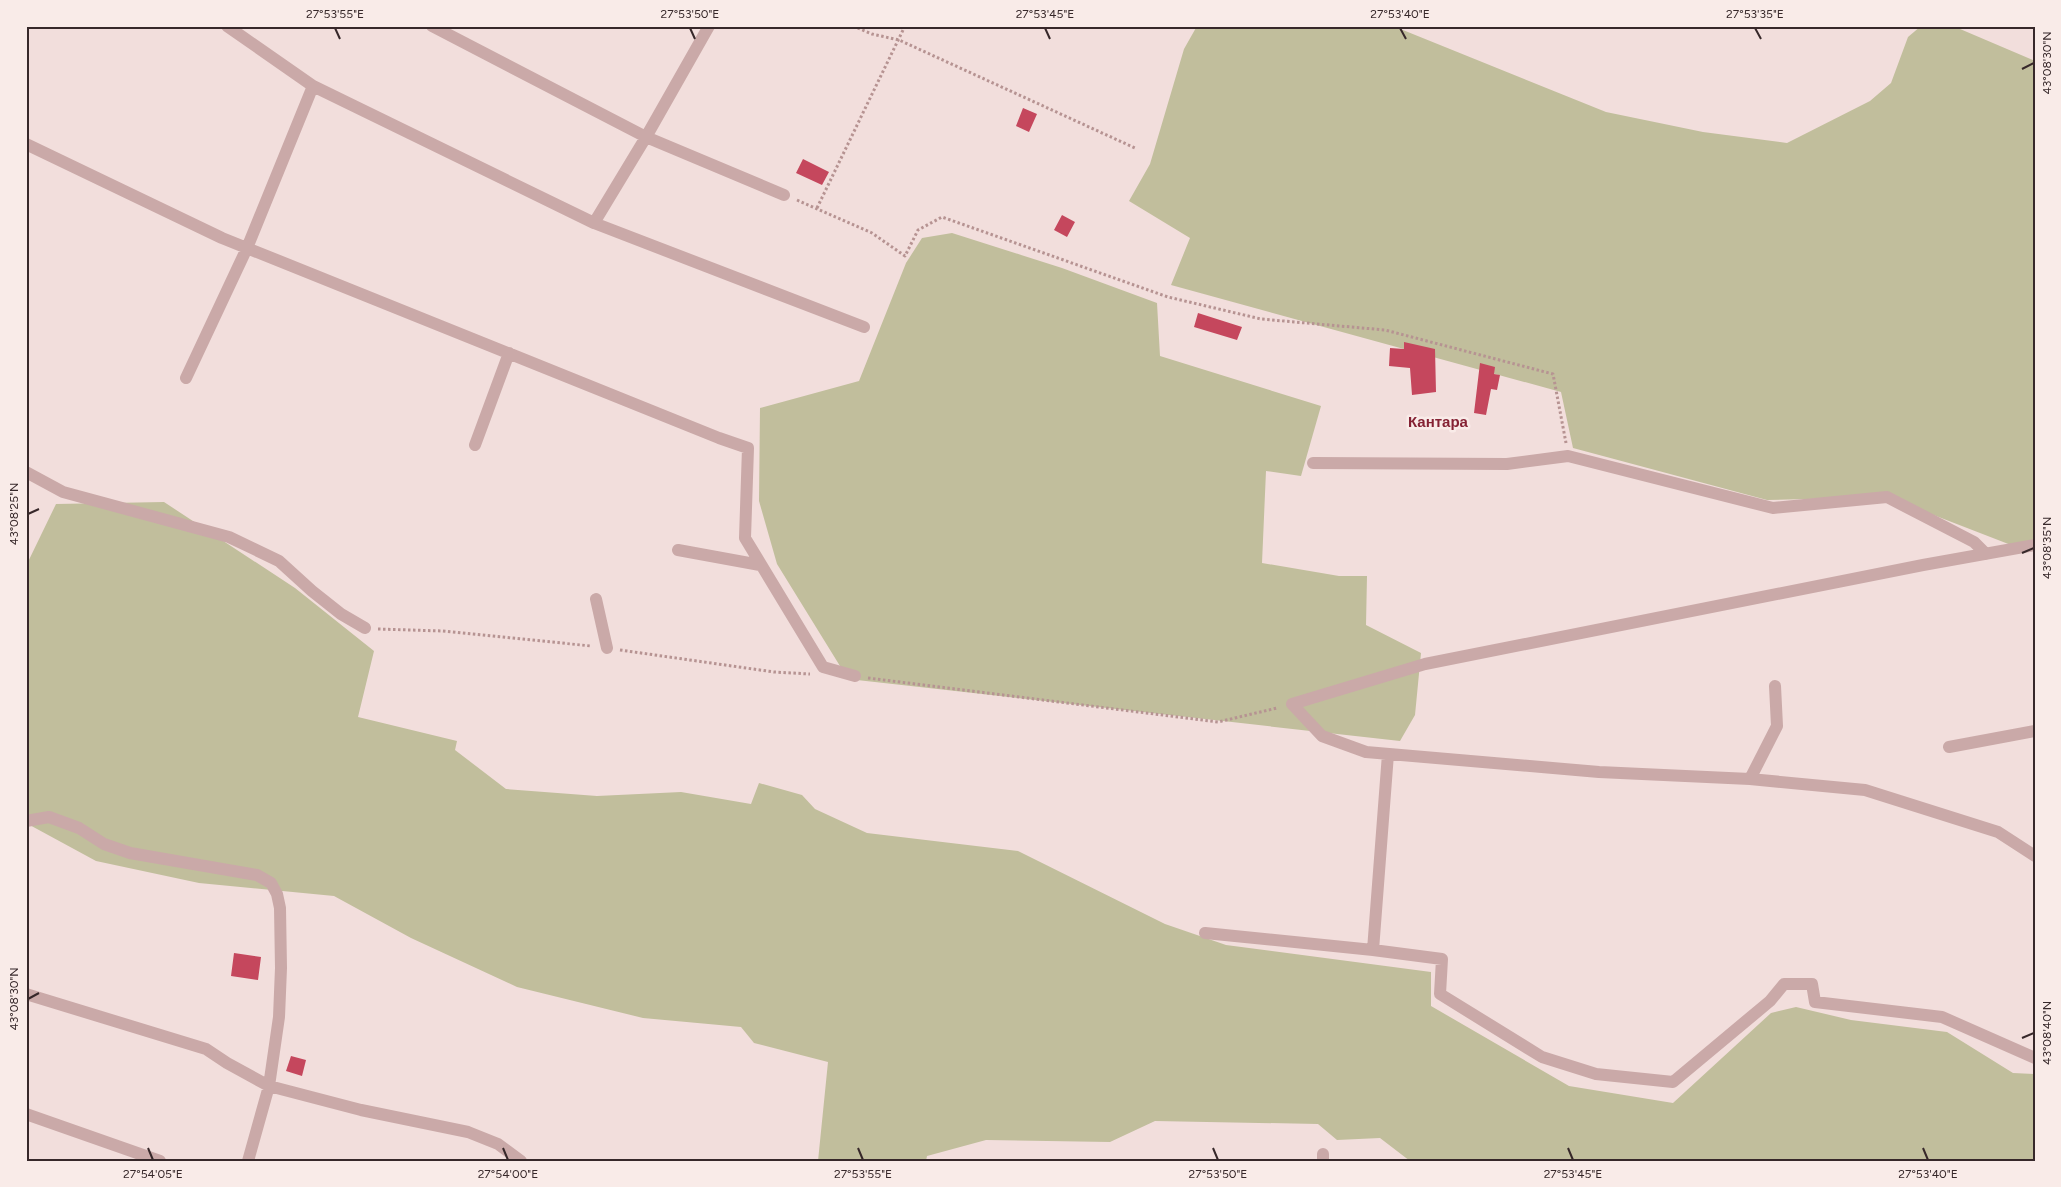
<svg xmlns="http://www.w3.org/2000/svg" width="2061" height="1187" font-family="Figtree,sans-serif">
	<rect width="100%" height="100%" fill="#f2dedc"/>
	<path fill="#c1be9c" d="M 1197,26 L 1393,26 L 1606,112 L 1703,132 L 1787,143 L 1870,101 L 1891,83 L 1908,37 L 1921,26 L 1953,26 L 2035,61 L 2035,540 L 2011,545 L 1887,497 L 1767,500 L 1573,448 L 1561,392 L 1171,285 L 1190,238 L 1129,201 L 1150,164 L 1184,49 Z
		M 952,233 L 1062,268 L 1157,303 L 1160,356 L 1321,406 L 1301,476 L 1266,471 L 1262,563 L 1339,576 L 1367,576 L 1366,625 L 1421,653 L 1415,715 L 1400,741 L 848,679 L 777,564 L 759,501 L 760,408 L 859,381 L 906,263 L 922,238 Z
		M 164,502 L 295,588 L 374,651 L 358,717 L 457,741 L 455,750 L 506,789 L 597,796 L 681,792 L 751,804 L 759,783 L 802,795 L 815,809 L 867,833 L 1018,851 L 1165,924 L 1226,945 L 1431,972 L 1431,1006 L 1569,1086 L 1673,1103 L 1771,1013 L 1796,1007 L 1851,1020 L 1947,1032 L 2013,1073 L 2035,1074 L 2035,1161 L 1410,1161 L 1380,1138 L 1337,1140 L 1318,1124 L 1155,1121 L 1110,1142 L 986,1140 L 927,1156 L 926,1161 L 818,1161 L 828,1062 L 754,1043 L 741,1027 L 643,1018 L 517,987 L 411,938 L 334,896 L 199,883 L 96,861 L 26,823 L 26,566 L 56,504 Z"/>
	<path fill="#c5475d" d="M 1023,108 L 1037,114 L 1029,132 L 1016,126 Z
		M 803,159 L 829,172 L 822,185 L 796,173 Z
		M 1062,215 L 1075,222 L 1067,237 L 1054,230 Z
		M 1198,313 L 1242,327 L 1237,340 L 1194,327 Z
		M 1404,342 L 1435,349 L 1436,392 L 1412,395 L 1410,368 L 1389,366 L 1390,348 L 1404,349 Z
		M 1480,363 L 1495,367 L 1494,374 L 1500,375 L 1497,390 L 1491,389 L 1486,415 L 1474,413 Z
		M 234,953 L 261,957 L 258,980 L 231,976 Z
		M 291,1056 L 306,1060 L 302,1076 L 286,1071 Z"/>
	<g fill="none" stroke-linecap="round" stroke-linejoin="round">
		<path stroke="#b69392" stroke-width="3" stroke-dasharray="2.5 2.5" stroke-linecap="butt" d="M 853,26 L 872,34 L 899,40 L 1135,148
			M 797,200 L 872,233 L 905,256 L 918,230 L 942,217 L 1168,297 L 1261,319 L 1385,330 L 1553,374 L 1566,443
			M 817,208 L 905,26
			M 378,629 L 442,631 L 591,646
			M 620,650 L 774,672 L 810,674
			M 868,678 L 1218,722 L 1277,708"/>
		<path stroke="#caa9a8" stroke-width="12" d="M 227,26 L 313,86
			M 432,26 L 646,137 L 784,195
			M 26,144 L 222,238 L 719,438 L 748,448 L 745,538 L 823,667 L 855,676
			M 594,223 L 864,327
			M 186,378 L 247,248 L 313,86 L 594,223 L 646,137 L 709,26
			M 475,445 L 509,353
			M 1313,463 L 1507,464 L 1568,456 L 1773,508 L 1887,497 L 1974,542 L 1986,554
			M 26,472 L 63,492 L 229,537 L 279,561 L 312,591 L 341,614 L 365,628
			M 2035,545 L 1923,565 L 1425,664 L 1292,704 L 1322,736 L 1366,752 L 1599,772 L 1750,779 L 1865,790 L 1998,832 L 2035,856
			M 678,550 L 760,565
			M 596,599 L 607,648
			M 1949,747 L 2035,731
			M 1750,779 L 1777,726 L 1775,686
			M 26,821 L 49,817 L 79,828 L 104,844 L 130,853 L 257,875 L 271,883 L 277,894 L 280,908 L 281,968 L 279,1017 L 269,1086 L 227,1063 L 206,1049 L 26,994
			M 1205,933 L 1373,950 L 1442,959 L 1440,994 L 1542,1057 L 1596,1074 L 1673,1082 L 1770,1001 L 1784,984 L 1812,984 L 1815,1002 L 1942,1017 L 2035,1058
			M 1373,950 L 1388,754
			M 26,1114 L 160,1161
			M 248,1161 L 269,1086 L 361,1110 L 468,1132 L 498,1144 L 521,1161
			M 1323,1161 L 1323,1154"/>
	</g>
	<path fill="none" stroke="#37282a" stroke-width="2" d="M 335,28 L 340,39M 690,28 L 695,39M 1045,28 L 1050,39M 1400,28 L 1406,39M 1755,28 L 1761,39M 2022,69 L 2034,63M 28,514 L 39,509M 2022,553 L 2034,548M 28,999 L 39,993M 2022,1038 L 2034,1033M 148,1148 L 153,1160M 503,1148 L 508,1160M 858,1148 L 863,1160M 1213,1148 L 1218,1160M 1568,1148 L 1573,1160M 1923,1148 L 1928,1160"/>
	<g text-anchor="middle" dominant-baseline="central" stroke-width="5" stroke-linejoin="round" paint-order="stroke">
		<g font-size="15" font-weight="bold" fill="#852234" stroke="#f9ebe8">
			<text x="1438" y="422">Кантара</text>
		</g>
	</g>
	<rect width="2061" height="1187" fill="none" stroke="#f9ebe8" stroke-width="55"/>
	<rect x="28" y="28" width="2006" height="1132" fill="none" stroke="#37282a" stroke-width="2"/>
	<g font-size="12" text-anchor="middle" fill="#37282a">
		<text x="335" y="18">27°53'55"E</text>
		<text x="690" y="18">27°53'50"E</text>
		<text x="1045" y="18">27°53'45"E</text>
		<text x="1400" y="18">27°53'40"E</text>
		<text x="1755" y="18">27°53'35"E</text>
		<text transform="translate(2047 63) rotate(-90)" y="4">43°08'30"N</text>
		<text transform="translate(14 514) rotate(-90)" y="4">43°08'25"N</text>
		<text transform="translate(2047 548) rotate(-90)" y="4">43°08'35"N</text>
		<text transform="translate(14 999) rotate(-90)" y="4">43°08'30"N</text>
		<text transform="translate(2047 1033) rotate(-90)" y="4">43°08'40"N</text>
		<text x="153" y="1178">27°54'05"E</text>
		<text x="508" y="1178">27°54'00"E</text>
		<text x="863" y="1178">27°53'55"E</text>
		<text x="1218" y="1178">27°53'50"E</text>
		<text x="1573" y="1178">27°53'45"E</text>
		<text x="1928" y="1178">27°53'40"E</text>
	</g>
</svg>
